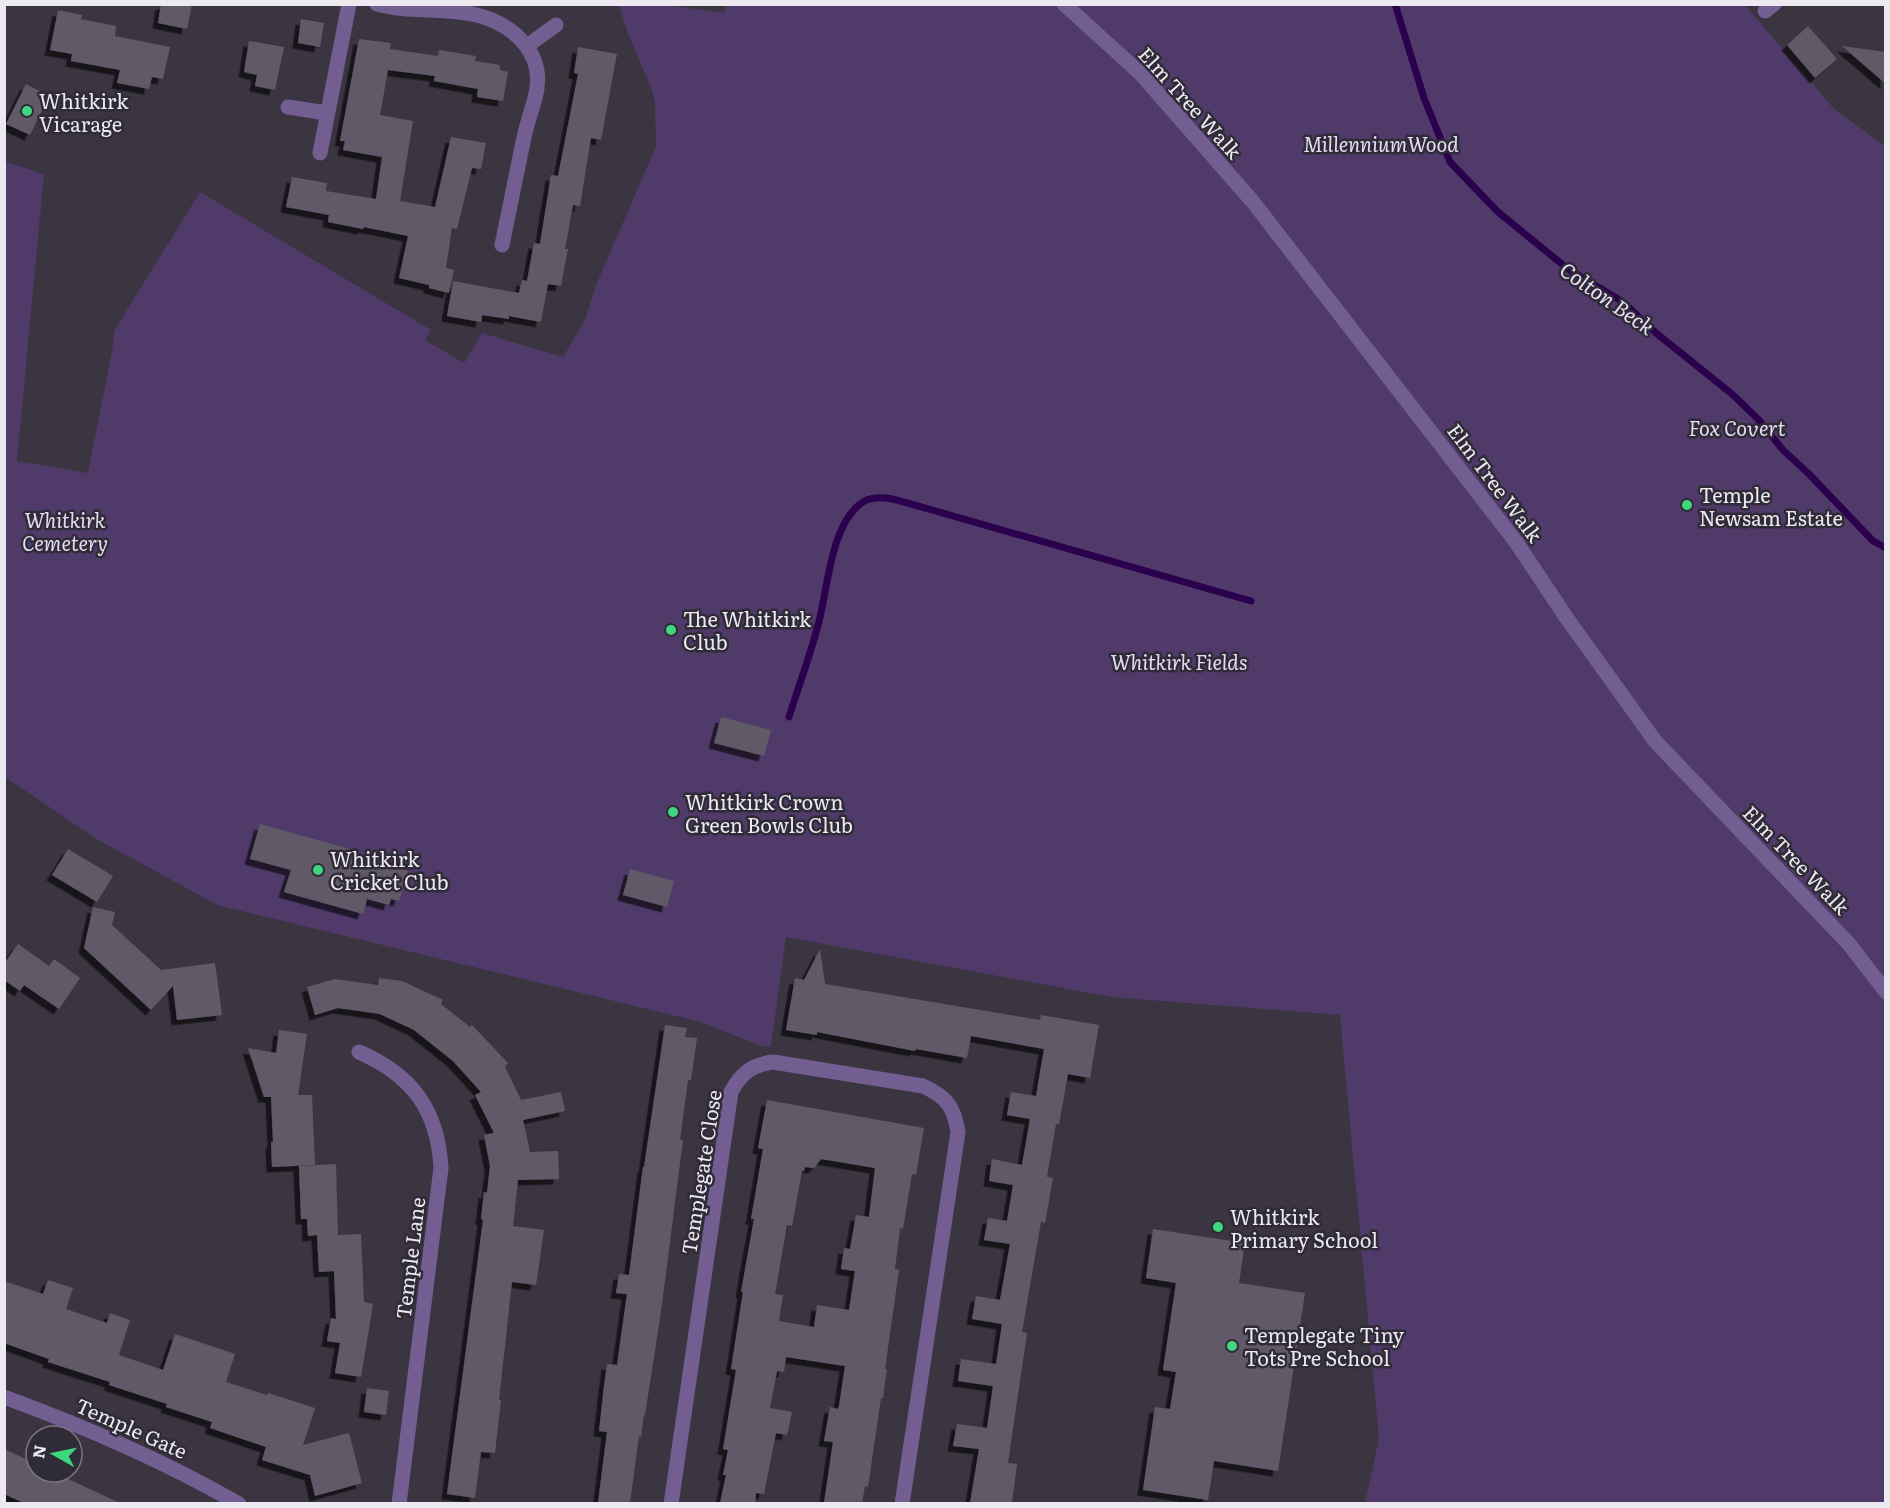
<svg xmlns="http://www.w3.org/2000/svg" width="1890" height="1508" font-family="Literata,serif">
	<defs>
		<filter id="shadow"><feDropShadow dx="-5.5" dy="5.5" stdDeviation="0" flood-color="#0009"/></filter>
	</defs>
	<rect width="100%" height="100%" fill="#3a3541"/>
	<path fill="#4f3a6a" d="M 726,4 L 1745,5 L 1834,109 L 1885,146 L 1885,1503 L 1365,1503 L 1379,1439 L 1340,1015 L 1112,997 L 786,937 L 771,1046 L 761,1046 L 701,1022 L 217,905 L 95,838 L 5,777 L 4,161 L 44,174 L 17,461 L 88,473 L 112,352 L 114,331 L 200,192 L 431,330 L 425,340 L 464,363 L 482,333 L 563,357 L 585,320 L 596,285 L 656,146 L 655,103 L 652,90 L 627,31 L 619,5 L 667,5 L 725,13 Z"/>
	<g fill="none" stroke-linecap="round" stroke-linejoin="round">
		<path stroke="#2b004d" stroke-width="7" d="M 1395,4 L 1424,98 L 1450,162 L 1498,212 L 1568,269 L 1623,302 L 1656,333 L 1732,394 L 1758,419 L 1783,450 L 1809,474 L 1873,541 L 1886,548
			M 789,717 C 798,688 809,659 817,629 C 828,594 829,524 863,502 C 880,491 907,504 925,508 L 1251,601"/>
	</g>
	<path fill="#605a68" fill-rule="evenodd" filter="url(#shadow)" d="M 161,4 L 192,4 L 187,29 L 158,23 Z
		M 58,10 L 82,15 L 81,19 L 116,26 L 115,36 L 170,47 L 163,79 L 152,77 L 149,89 L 117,83 L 120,70 L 71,61 L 72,54 L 50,50 Z
		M 301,19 L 324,23 L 320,47 L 298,43 Z
		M 1808,26 L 1837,59 L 1815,78 L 1787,45 Z
		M 359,39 L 391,43 L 390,49 L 438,56 L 439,50 L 476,56 L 475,61 L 500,65 L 500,70 L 508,72 L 503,101 L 477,97 L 478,89 L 434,81 L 435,76 L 388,70 L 380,115 L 413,121 L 400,201 L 435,207 L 451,137 L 486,143 L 481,169 L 472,168 L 457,229 L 452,228 L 446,268 L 454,270 L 449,293 L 429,288 L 429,285 L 399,278 L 408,236 L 364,227 L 363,229 L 328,222 L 329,215 L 286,207 L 292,177 L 327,183 L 326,191 L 376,199 L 382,157 L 343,150 L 345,141 L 340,141 Z
		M 249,41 L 284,47 L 275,90 L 255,86 L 257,75 L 244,72 Z
		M 1842,46 L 1886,52 L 1886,84 Z
		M 578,47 L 617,54 L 601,140 L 591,138 L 580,206 L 573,205 L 565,249 L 568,249 L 561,286 L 548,284 L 541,322 L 509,316 L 509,319 L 482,315 L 481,322 L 447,316 L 453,281 L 519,293 L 522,280 L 527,281 L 534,243 L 540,244 L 551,175 L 558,176 L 578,74 L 574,73 Z
		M 26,84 L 49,96 L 30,135 L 6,124 Z
		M 721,717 L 771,730 L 764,756 L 714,743 Z
		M 260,824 L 357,851 L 355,856 L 408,871 L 399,901 L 391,899 L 389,905 L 367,899 L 363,914 L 284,892 L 291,870 L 250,859 Z
		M 68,849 L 113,876 L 97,902 L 52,875 Z
		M 630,869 L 674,881 L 667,907 L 623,895 Z
		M 93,907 L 115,912 L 112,925 L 161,970 L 215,963 L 222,1015 L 177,1020 L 173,986 L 151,1010 L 84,948 Z
		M 18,944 L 49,966 L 54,959 L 80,978 L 59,1009 L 24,985 L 20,991 L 4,980 L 4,964 Z
		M 820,949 L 825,984 L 1040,1020 L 1041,1015 L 1099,1025 L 1090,1078 L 1068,1074 L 1059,1124 L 1056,1124 L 1047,1177 L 1053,1178 L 1045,1223 L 1041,1222 L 1022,1332 L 1027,1333 L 1008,1463 L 1017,1464 L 1012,1503 L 970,1503 L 979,1449 L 953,1446 L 957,1424 L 987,1428 L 993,1386 L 958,1381 L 961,1359 L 996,1364 L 1002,1324 L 972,1319 L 976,1296 L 1000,1300 L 1010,1244 L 984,1240 L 988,1218 L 1007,1221 L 1013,1185 L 989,1181 L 992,1159 L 1022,1165 L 1030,1119 L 1007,1115 L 1011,1092 L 1036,1096 L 1044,1049 L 971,1036 L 967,1058 L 916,1049 L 915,1051 L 817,1032 L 817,1035 L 786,1030 L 795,978 L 804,980 Z
		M 379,978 L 402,981 L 443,1000 L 441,1004 L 470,1027 L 472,1025 L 508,1063 L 505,1067 L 521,1100 L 561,1092 L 565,1111 L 523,1120 L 530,1152 L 558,1151 L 559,1179 L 518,1180 L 513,1226 L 544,1230 L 536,1285 L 512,1282 L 499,1400 L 501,1400 L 495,1453 L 481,1452 L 475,1498 L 447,1494 L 483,1220 L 481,1219 L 484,1192 L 487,1193 L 490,1166 L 484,1135 L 494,1133 L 475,1095 L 481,1092 L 453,1061 L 414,1030 L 380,1014 L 338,1008 L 315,1015 L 307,987 L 335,979 L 378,985 Z
		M 665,1025 L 687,1028 L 685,1037 L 697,1038 L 691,1080 L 688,1080 L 680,1140 L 683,1140 L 661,1312 L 645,1415 L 644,1415 L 641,1437 L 639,1436 L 630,1503 L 598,1503 L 607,1432 L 599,1431 L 604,1386 L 607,1364 L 617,1365 L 627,1294 L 616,1293 L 619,1274 L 629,1275 L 643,1167 L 644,1167 Z
		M 279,1030 L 307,1034 L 298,1095 L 312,1095 L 315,1165 L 272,1167 L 271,1142 L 273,1142 L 271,1097 L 264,1097 L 248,1048 L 276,1053 Z
		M 767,1100 L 924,1128 L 916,1175 L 912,1174 L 903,1229 L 900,1228 L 895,1269 L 899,1270 L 885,1369 L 887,1369 L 883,1398 L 881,1398 L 868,1487 L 865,1486 L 862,1503 L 824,1503 L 833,1442 L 824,1441 L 830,1407 L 838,1409 L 839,1406 L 845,1366 L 786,1357 L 784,1372 L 777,1371 L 770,1408 L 792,1412 L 787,1435 L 776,1433 L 764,1494 L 756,1493 L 755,1503 L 720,1503 L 726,1475 L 723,1475 L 728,1450 L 723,1449 L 736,1370 L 731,1369 L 743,1292 L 741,1292 L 754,1219 L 751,1219 L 763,1149 L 758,1148 ZM 821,1159 L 875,1168 L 869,1217 L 856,1215 L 850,1249 L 844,1248 L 841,1269 L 855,1271 L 849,1310 L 817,1305 L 814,1327 L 779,1321 L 783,1295 L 775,1294 L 787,1225 L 792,1226 L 802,1171 L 804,1171 L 805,1167 L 814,1168 Z
		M 336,1164 L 338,1235 L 361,1234 L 364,1302 L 373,1304 L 361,1377 L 335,1373 L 340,1343 L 327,1341 L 331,1318 L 336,1319 L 334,1271 L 319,1272 L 317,1235 L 308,1236 L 307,1219 L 301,1219 L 299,1166 Z
		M 1153,1229 L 1245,1243 L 1239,1283 L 1305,1293 L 1278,1471 L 1214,1461 L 1208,1500 L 1143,1490 L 1155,1407 L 1170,1409 L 1176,1372 L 1163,1370 L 1176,1283 L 1146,1278 Z
		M 48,1280 L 73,1288 L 66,1309 L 107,1323 L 110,1313 L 130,1320 L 119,1355 L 163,1370 L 175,1334 L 235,1354 L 226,1382 L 267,1395 L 268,1393 L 315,1408 L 303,1445 L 349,1433 L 362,1483 L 315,1496 L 310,1475 L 262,1460 L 266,1447 L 210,1428 L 212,1422 L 166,1407 L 167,1404 L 109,1385 L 110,1382 L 48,1362 L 49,1359 L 4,1343 L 4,1281 L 43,1294 Z
		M 367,1388 L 389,1391 L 386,1415 L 364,1412 Z
		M 4,1449 L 36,1464 L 36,1472 L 53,1472 L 120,1503 L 24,1503 L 4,1494 Z"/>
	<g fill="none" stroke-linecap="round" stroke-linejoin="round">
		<path stroke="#735e92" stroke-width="15" d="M 377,4 C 409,13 444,7 477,15 C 515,25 547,55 535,98 C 531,113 526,126 523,142 C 516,176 509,211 502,245
			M 1765,11 L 1774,4
			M 527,46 L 556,25
			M 288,107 L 327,113
			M 320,153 L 349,4
			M 359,1052 C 412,1075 438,1110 441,1168 L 399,1504
			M 4,1397 C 86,1427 164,1461 239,1504
			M 671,1504 L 731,1092 C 741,1073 752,1065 773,1062 L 923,1086 C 947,1097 954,1107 958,1132 L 902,1504"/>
		<path stroke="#735e92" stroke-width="15" d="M 1064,4 L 1141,74 L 1253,202 L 1516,542 L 1566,617 L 1655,741 L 1849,944 L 1886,992"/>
	</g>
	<g fill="#3fd77d" stroke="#2f2b37" stroke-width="2">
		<circle cx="27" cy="111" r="6"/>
		<circle cx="1687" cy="505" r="6"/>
		<circle cx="671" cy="630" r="6"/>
		<circle cx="673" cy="812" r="6"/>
		<circle cx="318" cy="870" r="6"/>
		<circle cx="1218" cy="1227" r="6"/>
		<circle cx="1232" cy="1346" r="6"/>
	</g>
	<g text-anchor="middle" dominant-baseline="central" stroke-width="5" stroke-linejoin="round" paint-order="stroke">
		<g font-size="20" fill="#ece9f1" stroke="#2f2b37" text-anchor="start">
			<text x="39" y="100">Whitkirk<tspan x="39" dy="23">Vicarage</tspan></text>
			<text x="1699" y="494">Temple<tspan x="1699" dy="23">Newsam Estate</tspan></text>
			<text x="683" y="618">The Whitkirk<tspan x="683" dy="23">Club</tspan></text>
			<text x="685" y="801">Whitkirk Crown<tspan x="685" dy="23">Green Bowls Club</tspan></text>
			<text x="330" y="858">Whitkirk<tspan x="330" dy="23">Cricket Club</tspan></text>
			<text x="1230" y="1216">Whitkirk<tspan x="1230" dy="23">Primary School</tspan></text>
			<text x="1244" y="1334">Templegate Tiny<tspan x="1244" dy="23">Tots Pre School</tspan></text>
		</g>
		<g font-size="20" fill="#ece9f1" stroke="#2f2b37">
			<text transform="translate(1191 102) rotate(48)">Elm Tree Walk</text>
			<text transform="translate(1496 482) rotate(53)">Elm Tree Walk</text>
			<text transform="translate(1797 859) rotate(46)">Elm Tree Walk</text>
			<text transform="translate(700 1172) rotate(-81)">Templegate Close</text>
			<text transform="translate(409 1258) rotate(-83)">Temple Lane</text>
			<text transform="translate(132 1427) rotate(24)">Temple Gate</text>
		</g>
		<g font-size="20" font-style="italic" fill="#e4dcf2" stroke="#2f2b37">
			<text x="1381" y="143">MillenniumWood</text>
			<text x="1737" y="427">Fox Covert</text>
			<text x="65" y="519">Whitkirk<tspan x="65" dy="23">Cemetery</tspan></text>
			<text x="1179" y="661">Whitkirk Fields</text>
		</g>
		<g font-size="21" font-style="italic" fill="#e8e0f6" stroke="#2f2b37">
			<text transform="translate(1608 297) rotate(35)">Colton Beck</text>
		</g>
	</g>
	<rect width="1890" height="1508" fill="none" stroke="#ece9f1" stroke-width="12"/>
	<g transform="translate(54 1454) rotate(279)"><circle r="28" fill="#2f2b37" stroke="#7b7781" stroke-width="1.5"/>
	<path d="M0-4.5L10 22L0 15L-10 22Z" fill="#3fd77d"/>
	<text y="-9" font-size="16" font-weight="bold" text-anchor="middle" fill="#ece9f1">N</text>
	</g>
</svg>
